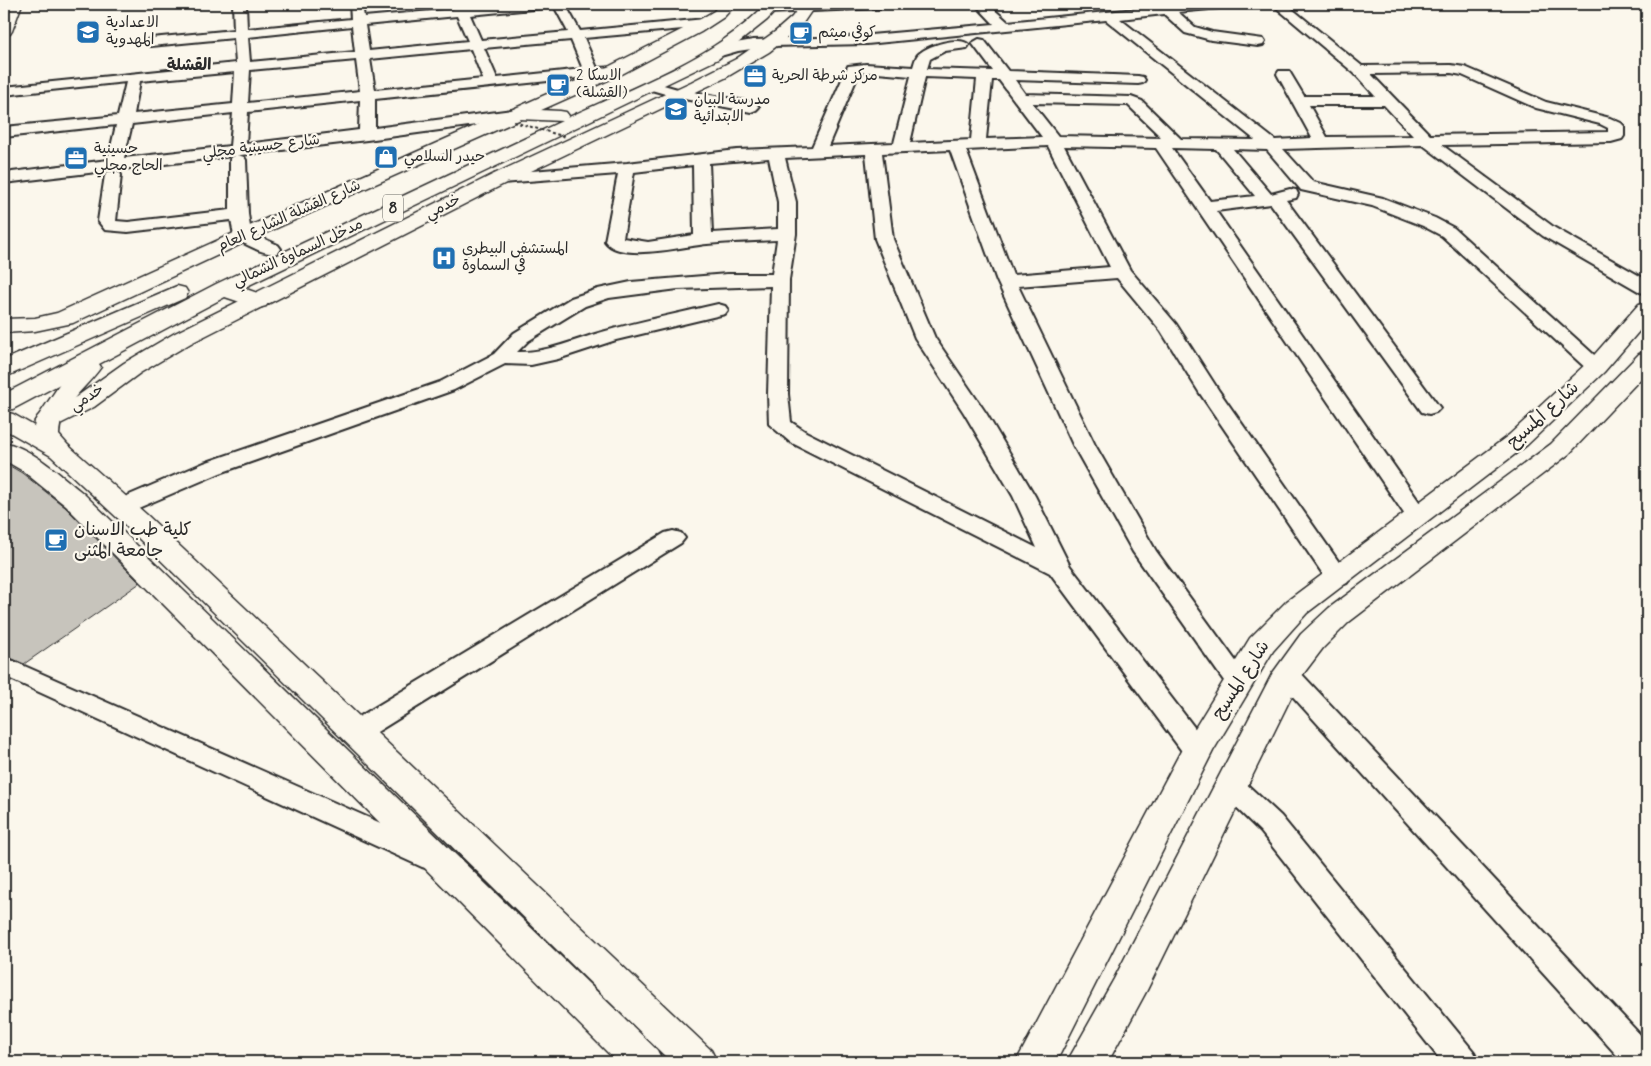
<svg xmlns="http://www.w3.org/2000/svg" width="1651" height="1066" font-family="Mynerve,'Playpen Sans Arabic',sans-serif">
	<rect width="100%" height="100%" fill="#fbf7ec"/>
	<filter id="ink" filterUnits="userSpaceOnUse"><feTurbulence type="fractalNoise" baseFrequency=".02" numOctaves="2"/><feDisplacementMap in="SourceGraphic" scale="10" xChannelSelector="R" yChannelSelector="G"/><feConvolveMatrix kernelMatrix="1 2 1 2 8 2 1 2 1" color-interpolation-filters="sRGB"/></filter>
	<g filter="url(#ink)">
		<path fill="#c7c4bc" stroke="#2b2b2b" d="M 4,466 L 10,466 L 22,473 L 65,507 L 140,583 L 24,664 L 4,655 Z"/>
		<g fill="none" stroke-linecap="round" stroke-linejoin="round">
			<g stroke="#2b2b2b" stroke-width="4">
				<path id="minor" d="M 233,4 L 246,4 L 247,29 L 351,19 L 350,4 L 362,4 L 364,17 L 454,9 L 453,4 L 465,4 L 467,7 L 504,4 L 549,4 L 542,8 L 470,15 L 481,40 L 568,32 L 553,4 L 565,4 L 580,31 L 705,19 L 712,23 L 705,27 L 584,38 L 597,68 L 621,67 L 623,70 L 621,73 L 616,74 L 375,99 L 375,128 L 519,109 L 524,111 L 527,114 L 524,117 L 519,119 L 367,140 L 4,183 L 4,173 L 108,160 L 116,125 L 4,137 L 4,127 L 118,116 L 126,82 L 4,95 L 4,87 L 236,63 L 234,38 L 151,46 L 144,42 L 151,38 L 234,30 ZM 457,16 L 468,41 L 369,51 L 365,25 ZM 352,26 L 355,52 L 250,62 L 248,37 ZM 571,40 L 583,69 L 497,78 L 484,48 ZM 471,49 L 483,79 L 375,90 L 370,59 ZM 356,60 L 360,91 L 248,103 L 250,70 ZM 235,72 L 233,104 L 134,114 L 140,81 ZM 360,100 L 359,130 L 246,144 L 248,112 ZM 233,113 L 230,146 L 124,158 L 132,124 Z
					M 799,4 L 887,4 L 880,8 L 770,13 L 763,9 L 770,5 Z
					M 975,4 L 988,4 L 1008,22 L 1185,4 L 1226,4 L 1225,7 L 1220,8 L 1178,12 L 1195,27 L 1212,32 L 1263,39 L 1265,42 L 1263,45 L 1258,46 L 1211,40 L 1185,33 L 1164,14 L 1120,19 L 1275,140 L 1312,138 L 1277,74 L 1279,71 L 1289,71 L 1304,96 L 1375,96 L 1354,73 L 1272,4 L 1286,4 L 1362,66 L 1451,65 L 1465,67 L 1546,102 L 1610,118 L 1621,123 L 1624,126 L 1624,136 L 1622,139 L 1611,142 L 1442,145 L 1555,228 L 1647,280 L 1647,294 L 1640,292 L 1543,236 L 1423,145 L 1283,149 L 1313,182 L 1383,198 L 1435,218 L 1454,228 L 1603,363 L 1606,367 L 1603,371 L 1596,373 L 1589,371 L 1442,236 L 1423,226 L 1372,206 L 1301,190 L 1267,150 L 1233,149 L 1271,194 L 1290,189 L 1296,190 L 1298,194 L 1296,198 L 1286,200 L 1440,408 L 1436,412 L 1429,414 L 1422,412 L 1271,204 L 1216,211 L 1429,516 L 1425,521 L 1417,523 L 1409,521 L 1156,148 L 1064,146 L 1130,270 L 1176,324 L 1219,391 L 1350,578 L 1347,583 L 1338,586 L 1329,583 L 1199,392 L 1161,331 L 1117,278 L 1018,286 L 1095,445 L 1156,551 L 1251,682 L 1247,688 L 1238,691 L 1229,688 L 1133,552 L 1073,445 L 997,281 L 950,150 L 882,153 L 893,239 L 935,338 L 986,413 L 1035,496 L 1070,566 L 1207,744 L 1211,751 L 1207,758 L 1197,761 L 1187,758 L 1050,573 L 790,442 L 769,424 L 768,394 L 771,286 L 678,289 L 609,298 L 585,306 L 528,341 L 517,352 C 547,353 574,340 602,332 C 640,321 680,313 718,304 L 725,306 L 728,310 L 725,314 L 616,340 L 558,359 L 531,365 L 505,364 L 454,390 L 220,473 L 129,512 L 121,514 L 113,512 L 109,507 L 113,502 L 204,463 L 440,382 L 494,354 L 514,333 L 571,298 L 598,289 L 631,282 L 727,274 L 772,274 L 777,240 C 754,241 730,242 707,244 C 684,246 620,263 605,241 L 618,174 L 501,183 L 495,182 L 493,178 L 495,174 L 627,163 L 737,150 L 812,147 L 848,66 L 866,64 L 913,67 C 914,64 915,59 917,56 C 924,46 961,35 969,45 L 967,48 L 945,51 L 930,59 L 927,69 L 993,71 L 972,43 L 979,39 L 984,40 L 1008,71 L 1138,76 L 1143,77 L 1145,80 L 1143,83 L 1138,84 L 1015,80 L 1025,94 L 1131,97 L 1142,101 L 1181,139 L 1255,140 L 1106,20 L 867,44 L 772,46 L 738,51 L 717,57 L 710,53 L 712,50 L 730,44 L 753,40 L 848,37 L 994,24 ZM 866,72 L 911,76 L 894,143 L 828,146 L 859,73 ZM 1451,73 L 1462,75 L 1536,108 L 1600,124 L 1608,128 L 1608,132 L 1430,135 L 1371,74 ZM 925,77 L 977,79 L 971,140 L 910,143 ZM 992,80 L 999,80 L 1042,137 L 986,139 ZM 1032,103 L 1128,105 L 1162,138 L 1058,136 ZM 1309,105 L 1384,105 L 1413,136 L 1327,137 ZM 1048,146 L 1110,267 L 1013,275 L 966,150 ZM 1172,148 L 1216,149 L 1255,196 L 1210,201 ZM 866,154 L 875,239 L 915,338 L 964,413 L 1013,496 L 1037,548 L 806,432 L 791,422 L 788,394 L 789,280 L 796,234 L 796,202 L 785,158 ZM 769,158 L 778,202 L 778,229 L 712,233 L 709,163 ZM 693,165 L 694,235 L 648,242 L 623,238 L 634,172 Z
					M 653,82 L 681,90 L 751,102 L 756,104 L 759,107 L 756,110 L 751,112 L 679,98 L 648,89 L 646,86 L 648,83 Z
					M 238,155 L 244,157 L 246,160 L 248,214 L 251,233 L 278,245 L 281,249 L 278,253 C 265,256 249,245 237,240 L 234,236 L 231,220 L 128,232 L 105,230 L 98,221 L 105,175 L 107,172 L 119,172 L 121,175 L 116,221 L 128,222 L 230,210 L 230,160 L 232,157 Z
					M 673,531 L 681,533 L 685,538 L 681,543 L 364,740 L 354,743 L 344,740 L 340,733 L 344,726 L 665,533 Z
					M 4,657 L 444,851 L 448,859 L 444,867 L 433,870 L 422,867 L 4,676 Z
					M 1287,665 L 1296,668 L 1647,1042 L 1647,1062 L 1623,1062 L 1278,680 L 1274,674 L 1278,668 Z
					M 1231,776 L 1241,779 L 1281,816 L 1474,1052 L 1479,1062 L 1442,1062 L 1261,832 L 1221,793 L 1217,786 L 1221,779 Z"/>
			</g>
			<g stroke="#2b2b2b" stroke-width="3">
				<path id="major" d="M 7,4 L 22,4 L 12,31 L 10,34 L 4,36 L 4,11 Z
					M 720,4 L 736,4 L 724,17 L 701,32 L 622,74 L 250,240 L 73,323 L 35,331 L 4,333 L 4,319 L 35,318 L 57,313 L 236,232 L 610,66 L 689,26 L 714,11 Z
					M 801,4 L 816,4 L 803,23 L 787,38 L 769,52 L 725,78 L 506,183 L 191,343 L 140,373 L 94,407 L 56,426 L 47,428 L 38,426 L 35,421 L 38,416 L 76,397 L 124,363 L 175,333 L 492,175 L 691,82 L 736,59 L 776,31 L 792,17 Z
					M 1647,302 L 1647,322 L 1604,372 L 1527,445 L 1307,613 L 1273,651 L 1213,751 L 1056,1062 L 1016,1062 L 1181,751 L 1250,638 L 1287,601 L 1509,435 L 1588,362 L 1639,304 Z
					M 1647,352 L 1647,372 L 1569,454 L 1349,622 L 1323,648 L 1301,677 L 1147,990 L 1108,1062 L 1067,1062 L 1114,979 L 1272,674 L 1301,634 L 1329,608 L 1551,444 L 1639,354 Z
					M 4,412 L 13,414 L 69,446 L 146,514 L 711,1050 L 717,1062 L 671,1062 L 126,526 L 51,456 L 4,429 Z
					M 4,442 C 35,450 60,475 84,494 L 657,1050 L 663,1062 L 617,1062 L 66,506 L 23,471 L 4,460 Z"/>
			</g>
			<g stroke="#2b2b2b" stroke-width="3">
				<path id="highway" d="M 766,4 L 782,4 L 767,20 L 718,59 L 243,288 L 266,296 L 269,301 L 266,306 L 258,308 L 225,297 L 99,364 L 101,367 C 85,390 60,404 59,435 L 73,451 L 69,456 C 52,461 43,450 33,436 L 35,421 L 60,384 L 13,409 L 4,411 L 4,394 L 216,284 L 562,121 L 519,119 L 513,118 L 510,114 L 513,110 L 519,109 L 560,111 L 566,112 L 569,116 L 567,118 C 635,86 714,59 766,4 Z
					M 177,286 L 185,288 L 188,293 L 185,298 L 12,374 L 4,376 L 4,360 Z"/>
			</g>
			<use href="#minor" fill="#fbf7ec" fill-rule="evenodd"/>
			<use href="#major" fill="#fbf7ec" fill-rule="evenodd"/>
			<use href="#highway" fill="#fbf7ec" fill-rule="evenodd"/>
			<path stroke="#2b2b2b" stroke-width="2" stroke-dasharray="3 2.5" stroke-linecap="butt" d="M 514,122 L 566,137"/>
		</g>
	</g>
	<defs>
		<g id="school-square" transform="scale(1.25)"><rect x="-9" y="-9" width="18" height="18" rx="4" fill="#1f6fb2" stroke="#fbf7ec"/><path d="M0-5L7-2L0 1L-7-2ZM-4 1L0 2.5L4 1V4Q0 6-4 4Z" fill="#fff"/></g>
		<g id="cafe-square" transform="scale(1.25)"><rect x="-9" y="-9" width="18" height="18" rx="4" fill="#1f6fb2" stroke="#fbf7ec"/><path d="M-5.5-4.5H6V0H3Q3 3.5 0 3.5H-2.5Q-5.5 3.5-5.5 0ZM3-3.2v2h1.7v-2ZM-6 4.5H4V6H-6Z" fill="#fff"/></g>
		<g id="office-square" transform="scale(1.25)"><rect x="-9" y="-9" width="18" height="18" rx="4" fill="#1f6fb2" stroke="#fbf7ec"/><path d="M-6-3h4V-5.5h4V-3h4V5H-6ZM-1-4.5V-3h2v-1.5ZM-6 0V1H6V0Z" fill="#fff"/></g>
		<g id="shop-square" transform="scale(1.25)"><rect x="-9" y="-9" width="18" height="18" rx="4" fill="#1f6fb2" stroke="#fbf7ec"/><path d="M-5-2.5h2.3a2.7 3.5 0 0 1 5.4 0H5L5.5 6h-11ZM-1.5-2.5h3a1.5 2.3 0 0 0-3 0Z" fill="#fff"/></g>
		<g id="hospital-square" transform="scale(1.25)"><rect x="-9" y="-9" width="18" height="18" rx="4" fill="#1f6fb2" stroke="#fbf7ec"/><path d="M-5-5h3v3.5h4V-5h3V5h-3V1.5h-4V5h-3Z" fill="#fff"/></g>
	</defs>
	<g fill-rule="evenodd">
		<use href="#school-square" x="88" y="32"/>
		<use href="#cafe-square" x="801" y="33"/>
		<use href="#office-square" x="755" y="76"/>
		<use href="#cafe-square" x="558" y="85"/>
		<use href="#school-square" x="676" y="109"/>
		<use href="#shop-square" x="386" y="157"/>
		<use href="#office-square" x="76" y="158"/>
		<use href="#hospital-square" x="444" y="258"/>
		<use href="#cafe-square" x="56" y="540"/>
	</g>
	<g text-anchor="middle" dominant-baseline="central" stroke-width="4.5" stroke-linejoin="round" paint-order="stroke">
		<g font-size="15" fill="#2b2b2b" stroke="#fbf7ec" text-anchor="start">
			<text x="106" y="23">الاعدادية<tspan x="106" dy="17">المهدوية</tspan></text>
			<text x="818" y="33">كوفي ميثم</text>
			<text x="576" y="76">الاسكا 2<tspan x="576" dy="17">(القشلة)</tspan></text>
			<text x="772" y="76">مركز شرطة الحرية</text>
			<text x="694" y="100">مدرسة البيان<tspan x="694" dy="17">الابتدائية</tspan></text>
			<text x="94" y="149">حسينية<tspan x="94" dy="17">الحاج مجلي</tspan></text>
			<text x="404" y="157">حيدر السلامي</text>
			<text x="462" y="249">المستشفى البيطري<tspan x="462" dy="17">في السماوة</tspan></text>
		</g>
		<g font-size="15" fill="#2b2b2b" stroke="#fbf7ec">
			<text transform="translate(261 147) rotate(-7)">شارع حسينية مجلي</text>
			<text transform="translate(443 207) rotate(-27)">خدمي</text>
			<text transform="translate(289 216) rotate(-24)">شارع القشلة الشارع العام</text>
			<text transform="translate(298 253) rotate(-25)">مدخل السماوة الشمالي</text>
			<text transform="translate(87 398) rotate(-33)">خدمي</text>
		</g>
		<g font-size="16" font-weight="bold" fill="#2b2b2b" stroke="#fbf7ec">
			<text x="189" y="65">القشلة</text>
		</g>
		<rect fill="#fbf7ec" stroke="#696865" stroke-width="1" x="383" y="194.5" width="20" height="27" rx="4"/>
		<g font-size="16" font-weight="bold" fill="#2b2b2b">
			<text x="393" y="208">8</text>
		</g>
		<g font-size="18" fill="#2b2b2b" stroke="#fbf7ec">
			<text transform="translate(1543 415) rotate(-42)">شارع المسبح</text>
			<text transform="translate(1241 680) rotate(-57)">شارع المسبح</text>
		</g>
		<g font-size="18" fill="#2b2b2b" stroke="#fbf7ec" text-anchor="start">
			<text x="74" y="530">كلية طب الاسنان<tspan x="74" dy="21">جامعة المثنى</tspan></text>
		</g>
	</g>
	<rect width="1651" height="1066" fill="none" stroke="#fbf7ec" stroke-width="20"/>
	<rect x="10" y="10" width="1631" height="1046" fill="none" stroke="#2b2b2b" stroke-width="2" filter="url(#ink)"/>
</svg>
